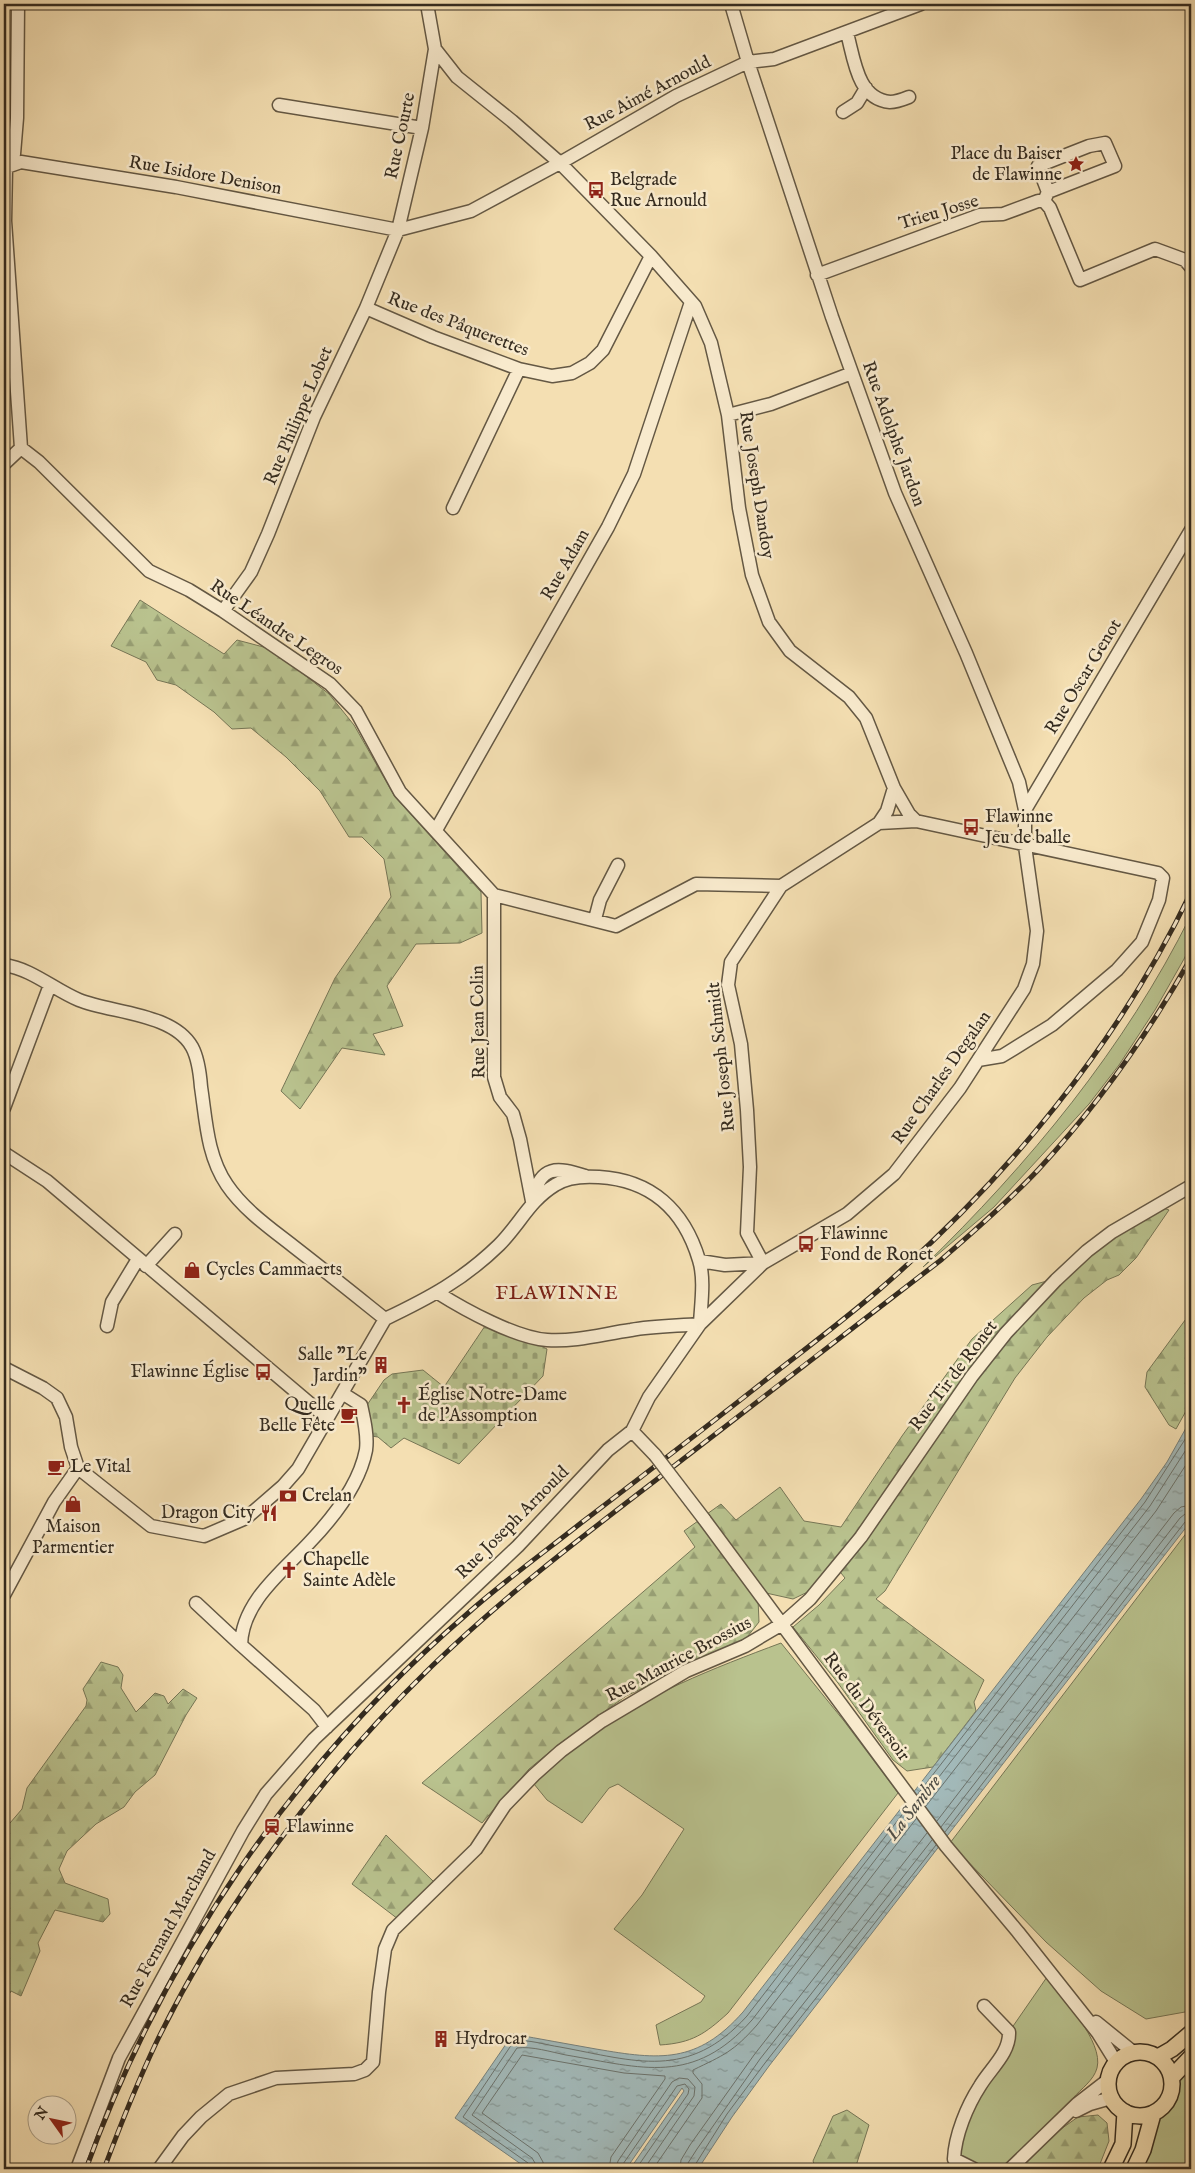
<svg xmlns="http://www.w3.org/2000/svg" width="1195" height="2173" font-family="'IM FELL English',serif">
	<defs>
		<pattern id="forest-firs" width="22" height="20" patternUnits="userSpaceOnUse" patternTransform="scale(1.25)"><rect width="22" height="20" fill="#b9c28e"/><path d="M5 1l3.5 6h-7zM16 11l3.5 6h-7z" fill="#979e73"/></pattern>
		<pattern id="cemetery-stones" width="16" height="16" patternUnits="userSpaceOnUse" patternTransform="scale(1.25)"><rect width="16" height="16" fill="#b9c28e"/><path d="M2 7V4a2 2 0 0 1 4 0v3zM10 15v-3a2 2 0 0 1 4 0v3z" fill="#979e73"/></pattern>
		<pattern id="water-ripples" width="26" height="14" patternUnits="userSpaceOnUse" patternTransform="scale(1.25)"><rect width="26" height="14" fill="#a2b9b9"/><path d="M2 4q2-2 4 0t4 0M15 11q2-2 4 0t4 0" fill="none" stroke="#859796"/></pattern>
	</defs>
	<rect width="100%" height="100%" fill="#f4dfb2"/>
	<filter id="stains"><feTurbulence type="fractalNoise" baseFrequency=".004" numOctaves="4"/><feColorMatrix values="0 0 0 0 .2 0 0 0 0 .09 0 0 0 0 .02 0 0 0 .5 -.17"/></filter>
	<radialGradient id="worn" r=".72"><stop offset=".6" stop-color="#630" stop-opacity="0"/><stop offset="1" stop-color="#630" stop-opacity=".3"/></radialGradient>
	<path fill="#b9c28e" stroke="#767656" d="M 1191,915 L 1191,945 L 1184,959 L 1155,1010 L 1119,1065 L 1089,1104 L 994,1207 L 923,1267 C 1029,1164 1125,1048 1191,915 Z
		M 1191,1527 L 1191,2005 L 1185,2012 L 1146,2019 L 1101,1991 L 1046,1942 L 950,1843 Z
		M 781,1643 L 844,1721 L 898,1793 L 728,2013 C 705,2034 692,2043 660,2045 L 656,2025 L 701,2002 L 705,1996 L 614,1929 L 642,1895 L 684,1829 L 618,1784 L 609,1788 L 582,1823 L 547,1800 L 534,1784 C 551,1769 568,1752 586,1738 C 644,1695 714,1668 781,1643 Z
		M 1047,1977 C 1062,1997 1104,2042 1097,2068 C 1094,2080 1081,2089 1073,2098 L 1077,2104 L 1010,2169 L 973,2169 L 954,2159 L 955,2146 L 1009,2032 Z
		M 1191,2055 L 1191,2169 L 1140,2169 L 1151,2152 L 1153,2114 C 1167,2104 1173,2094 1172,2077 Z"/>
	<path fill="url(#forest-firs)" stroke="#767656" d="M 140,600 L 224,654 L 237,640 L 271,649 L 329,694 L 354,725 L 395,797 L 481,892 L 482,933 L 460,943 L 416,944 L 387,986 L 403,1026 L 373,1034 L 385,1055 L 342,1048 L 300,1109 L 281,1091 L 335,978 L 391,897 L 384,859 L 362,837 L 349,837 L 320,791 L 286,757 L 251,728 L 232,729 L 214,712 L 176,685 L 157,680 L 146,662 L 111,646 Z
		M 1156,1206 L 1169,1210 L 1136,1258 L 1119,1275 L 1107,1280 L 1084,1298 L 1047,1337 L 1015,1378 L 885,1591 L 876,1599 L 984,1680 L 974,1702 L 976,1711 L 933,1767 L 907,1771 L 893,1760 L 838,1683 L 793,1627 L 819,1605 L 845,1578 L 837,1568 L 972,1376 L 1056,1280 Z
		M 1047,1281 L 1003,1328 L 945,1403 L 885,1493 L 816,1588 L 793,1599 L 766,1593 L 707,1514 L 721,1504 L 736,1520 L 780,1487 L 804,1521 L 841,1527 L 902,1436 L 972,1339 L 1032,1285 Z
		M 1191,1312 L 1191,1402 L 1176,1429 L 1169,1425 L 1145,1387 L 1147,1372 Z
		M 698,1521 L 758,1599 L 759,1622 L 744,1641 L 626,1696 L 558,1745 L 529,1769 L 482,1823 L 422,1783 L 695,1547 L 684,1531 Z
		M 101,1662 L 118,1667 L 123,1675 L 121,1688 L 136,1712 L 155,1693 L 164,1696 L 168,1704 L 183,1689 L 197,1698 L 186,1715 L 155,1775 L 135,1792 L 124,1807 L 96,1824 L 67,1851 L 59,1869 L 65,1883 L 108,1899 L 110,1914 L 103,1922 L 55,1910 L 38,1943 L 40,1951 L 21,1996 L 11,1991 L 10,1993 L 6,1992 L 4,1997 L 4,1830 L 22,1809 L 27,1788 L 86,1706 L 87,1700 L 83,1689 Z
		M 386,1835 L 434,1882 L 398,1919 L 352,1884 Z
		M 847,2110 L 869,2125 L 855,2169 L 816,2169 L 813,2161 L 833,2116 Z
		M 1098,2115 L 1107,2123 L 1109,2141 L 1098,2169 L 1019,2169 L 1051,2136 L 1078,2117 Z"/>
	<path fill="url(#cemetery-stones)" stroke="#767656" d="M 489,1320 L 547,1349 L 543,1376 L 459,1464 L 404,1438 L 391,1448 L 378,1437 L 371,1436 L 368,1417 L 370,1416 L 365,1408 L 384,1380 L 392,1374 L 423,1370 L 444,1387 Z"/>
	<path fill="url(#water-ripples)" stroke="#76807b" d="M 1191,1419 L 1191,1521 L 769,2066 L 732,2117 L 698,2169 L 630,2169 L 684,2091 L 682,2088 L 626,2169 L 528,2169 L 455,2118 L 513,2034 C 540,2039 568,2044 596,2049 C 660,2060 697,2064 743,2012 L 1141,1499 L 1167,1462 Z"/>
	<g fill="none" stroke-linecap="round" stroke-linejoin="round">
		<path stroke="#6b726c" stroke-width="1" d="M 917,1795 L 1145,1502 L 1191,1430
			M 921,1800 L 1150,1506 L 1191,1442
			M 926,1806 L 1156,1511 L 1191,1457
			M 937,1821 L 1174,1513 L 1181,1507 L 1191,1505
			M 941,1827 L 1180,1518 L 1185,1514 L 1191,1513
			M 945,1832 L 1185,1522 L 1191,1519
			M 530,2169 L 528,2163 L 463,2117 L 514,2041 C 528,2039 546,2045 560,2047 C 636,2061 688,2081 747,2016 L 908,1807
			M 536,2169 L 535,2163 L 532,2158 L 472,2115 L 517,2048 C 532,2046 551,2052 566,2055 C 643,2068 693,2086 752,2020 L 912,1812
			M 544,2169 L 543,2162 L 538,2153 L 482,2113 L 522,2055 L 624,2073 L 665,2076 L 665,2079 L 611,2157 L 609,2169
			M 616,2169 L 618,2161 L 672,2082 L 679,2078 L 688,2079 L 695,2087 L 694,2096 L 644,2169
			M 622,2169 L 623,2164 L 677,2086 L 685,2084 L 689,2089 L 688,2094 L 636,2169
			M 653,2169 L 702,2098 L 702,2084 L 693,2073 L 693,2070 C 724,2055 733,2052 757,2025 L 916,1819
			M 680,2169 L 681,2160 L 690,2145 L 754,2055 L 927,1833
			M 687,2169 L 688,2163 L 697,2149 L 760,2059 L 932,1840
			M 694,2169 L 695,2165 L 727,2114 L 765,2063 L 936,1845"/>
		<g stroke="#645844" stroke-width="15">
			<path id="minor" d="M 18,4 L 17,118 L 14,154 L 6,168 L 5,221 L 21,448
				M 427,4 L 435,49 L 457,77 L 512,121 L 560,163 L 651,256 L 695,306 L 711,343 L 728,415 L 739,508 L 752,575 L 769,622 L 790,651 L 849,697 L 866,718 L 894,788 L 909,814 L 916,821 L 1158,873 L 1163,878 L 1159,900 L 1142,942 L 1117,970 L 1052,1025 L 1002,1056 L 978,1060
				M 847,33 C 854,58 857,99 890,102 C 896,102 904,99 909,97
				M 279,105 L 422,128
				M 843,112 L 857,103 L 866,88
				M 4,168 L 21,162 L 176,187 L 398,230 L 471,211 L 560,163 L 676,96 L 748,62 L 774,59 L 921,4
				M 1044,201 L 1048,192 L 1115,166 L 1105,143 L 1089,146 L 1038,166 L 1048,192
				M 817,275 L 980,215 L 1003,214 L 1038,201 L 1044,201 L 1050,208 L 1080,280 L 1155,249 L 1185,260 L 1191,267
				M 366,308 L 433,337 L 519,369 L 552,376 L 572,373 L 590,363 L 603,350 L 651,256
				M 728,415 L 771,404 L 852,373
				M 21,448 L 39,462 L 149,571 L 189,590 L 223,611 L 330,684 L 356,711 L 400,792 L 494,895
				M 4,464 L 21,448
				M 453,508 L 519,369
				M 223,611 L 251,572 L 268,534 L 314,417 L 366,308 L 398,230 L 422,128 L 435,49
				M 1025,810 L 1191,530
				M 879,823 L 916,821
				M 436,830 L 608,527 L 634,474 L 691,302
				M 494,895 L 494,1077 L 500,1097 L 513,1114 L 520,1139 L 532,1201
				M 494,895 L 616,926 L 696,884 L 781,886
				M 595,919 L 600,900 L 618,865
				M 4,965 C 32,969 53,989 79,1000 C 111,1013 173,1013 192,1047 C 198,1058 200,1074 201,1087 C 206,1120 207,1156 227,1185 C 244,1210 270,1228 293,1246 C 324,1270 355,1295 385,1319
				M 4,1108 L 50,985
				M 4,1153 L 47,1181 L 327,1418
				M 533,1199 C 540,1165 557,1167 585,1176
				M 700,1261 L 725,1265 L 763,1263
				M 763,1263 L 747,1233 L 750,1167 L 747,1110 L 741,1044 L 728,985 L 731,962 L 781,886 L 879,823 L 887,811 L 894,788
				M 146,1266 L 175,1234
				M 438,1293 C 465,1310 516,1338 547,1340 C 575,1342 603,1334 631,1330 C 653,1326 677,1326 700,1324
				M 385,1319 C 429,1298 463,1280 499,1245 C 520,1224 529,1201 555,1185 C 567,1177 585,1176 599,1177 C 651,1180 684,1210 699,1260 C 705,1279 701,1304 700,1324
				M 107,1326 L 112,1302 L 138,1259
				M 4,1368 L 43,1388 L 57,1398 L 66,1417 L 71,1447 L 78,1468
				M 632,1431 L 655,1455
				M 78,1468 L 151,1526 L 204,1536 L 246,1518 L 283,1486 L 298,1469 L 385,1319
				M 704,1519 L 946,1846 L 1018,1932 L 1098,2033 L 1116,2062
				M 4,1595 L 54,1502 L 78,1468
				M 196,1603 L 241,1645
				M 327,1727 L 314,1710 L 241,1645 C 242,1602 282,1572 309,1543 C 333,1518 359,1486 366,1450 C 368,1435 364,1419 361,1405 L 342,1393
				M 1096,2022 L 1133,2052
				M 1076,2111 L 1090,2104 L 1111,2098
				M 77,2169 L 119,2058 L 243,1831 L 266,1794 L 314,1739 L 518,1546 L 608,1450 L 632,1431 L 649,1397 L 700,1324 L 763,1263 L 847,1214 L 894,1174 L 960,1088 L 1024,989 L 1033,964 L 1037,931 L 1025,846 L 1025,810 L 1019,782 L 966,653 L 895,493 L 832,317 L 748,62 L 731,4
				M 159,2169 L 183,2136 L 201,2117 L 229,2094 L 276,2078 L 354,2074 L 365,2070 L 373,2062 L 379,1992 L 385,1949 L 393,1930 L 476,1849 L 505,1805 L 534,1775 L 561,1751 L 602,1721 L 686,1671 L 745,1646 L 782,1624 L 810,1599 L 861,1537 L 972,1376 L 1006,1333 L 1056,1280 L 1087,1251 L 1112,1232 L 1191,1186
				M 974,2169 L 954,2159 C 955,2135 967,2106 980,2086 C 990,2069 1010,2053 1009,2032 L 984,2006
				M 1010,2169 L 1077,2104 L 1108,2080"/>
		</g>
		<g stroke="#342b1f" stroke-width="18">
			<path id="major" d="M1108 2084a32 32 0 1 1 64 0a32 32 0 1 1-64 0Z
				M 1158,2057 L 1172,2049 L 1191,2033
				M 1172,2077 L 1191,2057
				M 1111,2169 L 1123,2144 L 1125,2112
				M 1134,2169 L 1143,2150 L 1153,2114"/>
		</g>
		<use href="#minor" stroke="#f8eacd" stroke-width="12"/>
		<use href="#major" stroke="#f4dfb2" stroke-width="15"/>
		<g stroke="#342b1f" stroke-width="5">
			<path id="rail" d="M 86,2169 C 163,1956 295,1762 467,1614 C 503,1582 543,1553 581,1523 C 645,1474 709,1425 772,1375 C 808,1347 845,1319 880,1289 C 1006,1180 1119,1043 1191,892
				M 104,2169 C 120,2126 137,2083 157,2041 C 225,1902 322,1773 432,1666 C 502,1598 579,1539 656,1480 C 751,1406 846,1333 941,1260 C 974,1231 1008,1202 1038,1170 C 1098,1105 1148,1034 1191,958"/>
		</g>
		<use href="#rail" stroke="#f8eacd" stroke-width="3" stroke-dasharray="9" stroke-linecap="butt"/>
		<g stroke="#645844" stroke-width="15" stroke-linecap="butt">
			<path id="minor-bridge" d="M 655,1455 L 704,1519"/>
		</g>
		<use href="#minor-bridge" stroke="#f8eacd" stroke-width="12"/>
	</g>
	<defs>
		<g id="sight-bare" transform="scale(1.35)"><path d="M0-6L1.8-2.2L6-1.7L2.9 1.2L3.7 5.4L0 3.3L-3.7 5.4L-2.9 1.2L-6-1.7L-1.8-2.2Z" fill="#8f2418" stroke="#f8eacd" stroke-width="2.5" paint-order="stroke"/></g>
		<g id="bus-bare" transform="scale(1.35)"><path d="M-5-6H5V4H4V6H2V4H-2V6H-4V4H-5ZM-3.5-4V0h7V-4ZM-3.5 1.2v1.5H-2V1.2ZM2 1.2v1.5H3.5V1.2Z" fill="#8f2418" stroke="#f8eacd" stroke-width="2.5" paint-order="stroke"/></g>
		<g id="shop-bare" transform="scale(1.35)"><path d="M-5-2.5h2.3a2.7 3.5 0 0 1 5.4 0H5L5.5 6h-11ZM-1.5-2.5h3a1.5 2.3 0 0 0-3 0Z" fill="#8f2418" stroke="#f8eacd" stroke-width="2.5" paint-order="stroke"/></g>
		<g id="building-bare" transform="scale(1.35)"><path d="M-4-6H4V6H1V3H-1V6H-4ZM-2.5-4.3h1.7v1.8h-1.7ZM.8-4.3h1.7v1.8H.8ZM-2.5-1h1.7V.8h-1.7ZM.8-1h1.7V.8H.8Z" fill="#8f2418" stroke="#f8eacd" stroke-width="2.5" paint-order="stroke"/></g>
		<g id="church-bare" transform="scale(1.35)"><path d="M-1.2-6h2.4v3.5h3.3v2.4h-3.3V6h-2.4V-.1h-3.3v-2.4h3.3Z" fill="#8f2418" stroke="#f8eacd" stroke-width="2.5" paint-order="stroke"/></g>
		<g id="cafe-bare" transform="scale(1.35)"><path d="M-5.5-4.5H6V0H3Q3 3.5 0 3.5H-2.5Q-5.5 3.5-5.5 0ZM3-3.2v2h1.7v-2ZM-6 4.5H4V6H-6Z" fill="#8f2418" stroke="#f8eacd" stroke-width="2.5" paint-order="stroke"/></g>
		<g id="bank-bare" transform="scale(1.35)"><path d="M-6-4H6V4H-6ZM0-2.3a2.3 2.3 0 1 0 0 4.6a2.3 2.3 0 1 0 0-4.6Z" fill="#8f2418" stroke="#f8eacd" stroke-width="2.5" paint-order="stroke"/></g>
		<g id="restaurant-bare" transform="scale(1.35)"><path d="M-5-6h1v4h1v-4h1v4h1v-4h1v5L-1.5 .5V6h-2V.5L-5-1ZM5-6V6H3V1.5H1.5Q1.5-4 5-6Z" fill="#8f2418" stroke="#f8eacd" stroke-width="2.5" paint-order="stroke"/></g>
		<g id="station-bare" transform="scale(1.35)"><path d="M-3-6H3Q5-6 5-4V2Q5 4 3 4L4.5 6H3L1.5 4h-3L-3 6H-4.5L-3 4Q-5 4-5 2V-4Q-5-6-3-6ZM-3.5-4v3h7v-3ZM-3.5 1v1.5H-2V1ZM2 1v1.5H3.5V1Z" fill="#8f2418" stroke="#f8eacd" stroke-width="2.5" paint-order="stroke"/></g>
	</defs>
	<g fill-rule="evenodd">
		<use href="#sight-bare" x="1076" y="164"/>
		<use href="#bus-bare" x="596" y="190"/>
		<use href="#bus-bare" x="971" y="827"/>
		<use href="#bus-bare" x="806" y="1244"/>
		<use href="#shop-bare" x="192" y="1270"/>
		<use href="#building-bare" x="381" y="1365"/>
		<use href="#bus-bare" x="263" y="1372"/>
		<use href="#church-bare" x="404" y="1405"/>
		<use href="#cafe-bare" x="349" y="1415"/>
		<use href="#cafe-bare" x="56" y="1467"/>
		<use href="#bank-bare" x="288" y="1496"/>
		<use href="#shop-bare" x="73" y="1504"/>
		<use href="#restaurant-bare" x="269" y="1513"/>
		<use href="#church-bare" x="289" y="1570"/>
		<use href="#station-bare" x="272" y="1827"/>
		<use href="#building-bare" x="441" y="2039"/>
	</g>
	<g text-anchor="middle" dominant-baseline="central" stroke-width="5" stroke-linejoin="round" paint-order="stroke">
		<g font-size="18" fill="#342b1f" stroke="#f8eacd">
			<text transform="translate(648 94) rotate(-28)">Rue Aimé Arnould</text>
			<text transform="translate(401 136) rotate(-78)">Rue Courte</text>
			<text transform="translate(205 176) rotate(10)">Rue Isidore Denison</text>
			<text transform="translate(939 213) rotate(-17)">Trieu Josse</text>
			<text transform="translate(458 325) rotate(21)">Rue des Pâquerettes</text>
			<text transform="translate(299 416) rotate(-67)">Rue Philippe Lobet</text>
			<text transform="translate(893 434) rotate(70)">Rue Adolphe Jardon</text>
			<text transform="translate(756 485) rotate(81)">Rue Joseph Dandoy</text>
			<text transform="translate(566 565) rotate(-60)">Rue Adam</text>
			<text transform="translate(276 628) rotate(34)">Rue Léandre Legros</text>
			<text transform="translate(1084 677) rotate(-59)">Rue Oscar Genot</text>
			<text transform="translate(479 1022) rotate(-91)">Rue Jean Colin</text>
			<text transform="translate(722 1057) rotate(-96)">Rue Joseph Schmidt</text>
			<text transform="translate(942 1078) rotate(-55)">Rue Charles Degalan</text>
			<text transform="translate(954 1376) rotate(-53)">Rue Tir de Ronet</text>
			<text transform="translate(513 1523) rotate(-45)">Rue Joseph Arnould</text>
			<text transform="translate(679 1660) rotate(-28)">Rue Maurice Brossius</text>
			<text transform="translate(866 1707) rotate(53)">Rue du Déversoir</text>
			<text transform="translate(169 1929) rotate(-61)">Rue Fernand Marchand</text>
		</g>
		<g font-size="18" fill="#342b1f" stroke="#f8eacd" text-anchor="start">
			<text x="1062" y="154" text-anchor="end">Place du Baiser<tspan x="1062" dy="21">de Flawinne</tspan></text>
			<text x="610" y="180">Belgrade<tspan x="610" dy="21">Rue Arnould</tspan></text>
			<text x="985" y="817">Flawinne<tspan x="985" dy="21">Jeu de balle</tspan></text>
			<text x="820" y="1234">Flawinne<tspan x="820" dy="21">Fond de Ronet</tspan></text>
			<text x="206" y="1270">Cycles Cammaerts</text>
			<text x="367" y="1355" text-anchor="end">Salle "Le<tspan x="367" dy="21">Jardin"</tspan></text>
			<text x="249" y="1372" text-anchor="end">Flawinne Église</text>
			<text x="418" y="1395">Église Notre-Dame<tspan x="418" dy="21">de l'Assomption</tspan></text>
			<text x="335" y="1405" text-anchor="end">Quelle<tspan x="335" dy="21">Belle Fête</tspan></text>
			<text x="70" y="1467">Le Vital</text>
			<text x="302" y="1496">Crelan</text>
			<text x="255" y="1513" text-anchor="end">Dragon City</text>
			<text x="73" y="1527" text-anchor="middle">Maison<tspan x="73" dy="21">Parmentier</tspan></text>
			<text x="303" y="1560">Chapelle<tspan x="303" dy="21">Sainte Adèle</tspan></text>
			<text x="286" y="1827">Flawinne</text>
			<text x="455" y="2039">Hydrocar</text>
		</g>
		<g font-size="19" font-style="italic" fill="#504e46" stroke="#f8eacd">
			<text transform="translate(914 1808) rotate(-52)">La Sambre</text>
		</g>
		<g font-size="20" letter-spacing="1" fill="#7a1f14" stroke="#f8eacd">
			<text x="557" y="1293">FLAWINNE</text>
		</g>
	</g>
	<rect width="1195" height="2173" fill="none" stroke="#f4dfb2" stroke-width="20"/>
	<rect x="5" y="5" width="1185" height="2163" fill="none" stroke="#342b1f" stroke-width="2.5"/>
	<rect x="10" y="10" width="1175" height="2153" fill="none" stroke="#342b1f"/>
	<g transform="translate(52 2120) rotate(303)"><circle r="24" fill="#f8eacd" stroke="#aa9e87"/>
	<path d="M0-4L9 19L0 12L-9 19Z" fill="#8f2418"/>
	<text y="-8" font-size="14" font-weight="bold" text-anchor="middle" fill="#342b1f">N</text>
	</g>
	<rect width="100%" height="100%" filter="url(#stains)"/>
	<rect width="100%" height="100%" fill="url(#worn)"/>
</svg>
